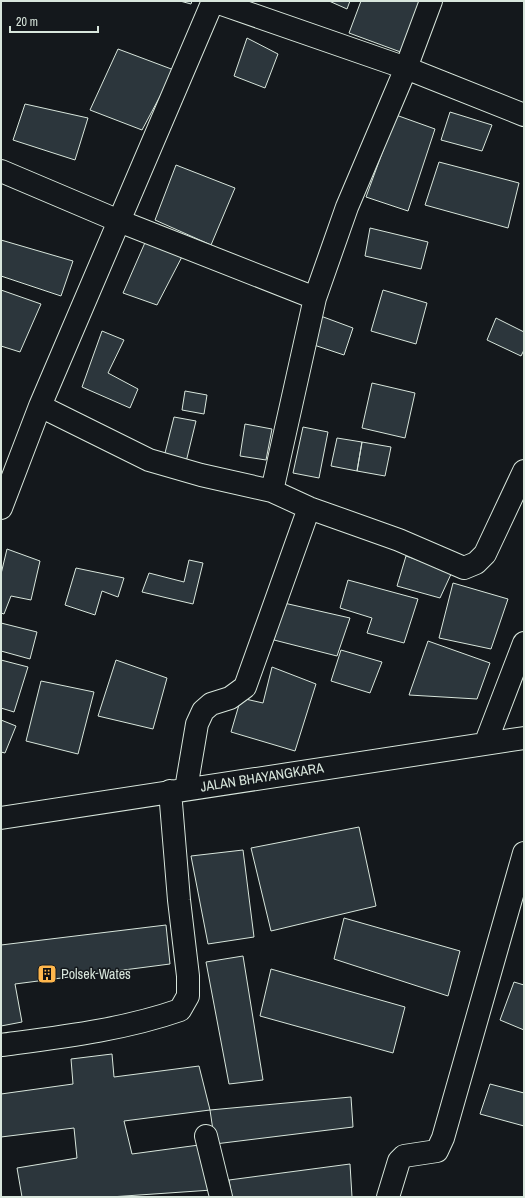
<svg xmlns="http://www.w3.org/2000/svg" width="525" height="1198" font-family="'Archivo Narrow',sans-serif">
	<rect width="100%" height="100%" fill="#14181c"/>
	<path fill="#2c363c" stroke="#d8e6dc" d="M 180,1 L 192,1 L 191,4 Z
		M 329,1 L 350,1 L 347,9 Z
		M 361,1 L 428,1 L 406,54 L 349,33 Z
		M 247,38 L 278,54 L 265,88 L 234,76 Z
		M 118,49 L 174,70 L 142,130 L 90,110 Z
		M 25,104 L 88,118 L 75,160 L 13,140 Z
		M 450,112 L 492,125 L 482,151 L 441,140 Z
		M 396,115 L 435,129 L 408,211 L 366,197 Z
		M 439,162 L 519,183 L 508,228 L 425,205 Z
		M 176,165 L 235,188 L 211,245 L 155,220 Z
		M 370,228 L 428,242 L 421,269 L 365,256 Z
		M 147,238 L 185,251 L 157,305 L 123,293 Z
		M 1,240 L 73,261 L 61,296 L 1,276 Z
		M 1,290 L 41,304 L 20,352 L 1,346 Z
		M 383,290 L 427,303 L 416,344 L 371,331 Z
		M 318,315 L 353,328 L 344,355 L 308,343 Z
		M 496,318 L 524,332 L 524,350 L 521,356 L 487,340 Z
		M 102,331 L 124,340 L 108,373 L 138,389 L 130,408 L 82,387 Z
		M 372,383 L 415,393 L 405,438 L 362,428 Z
		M 185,391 L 207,395 L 204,414 L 182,410 Z
		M 174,417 L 196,421 L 186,462 L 164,457 Z
		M 245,424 L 272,429 L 266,460 L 240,456 Z
		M 303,427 L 328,432 L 319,478 L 293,473 Z
		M 337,438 L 362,442 L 357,471 L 331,466 Z
		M 362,442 L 391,447 L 385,476 L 357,471 Z
		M 7,549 L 40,561 L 31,600 L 11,596 L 4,614 L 1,613 L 1,574 Z
		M 406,556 L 452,572 L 440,598 L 397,586 Z
		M 189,560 L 203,563 L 193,604 L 142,592 L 149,573 L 184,582 Z
		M 76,568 L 124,578 L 118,597 L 102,591 L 95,615 L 65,605 Z
		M 348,580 L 418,599 L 404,643 L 367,633 L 372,618 L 340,608 Z
		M 453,583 L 508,599 L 491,649 L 439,638 Z
		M 284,603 L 350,618 L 337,656 L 274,640 Z
		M 1,623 L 37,632 L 30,659 L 1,651 Z
		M 428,641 L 490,663 L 477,699 L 409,695 Z
		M 341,650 L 382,662 L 370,693 L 331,681 Z
		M 1,660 L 28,667 L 14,712 L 1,708 Z
		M 116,660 L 167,678 L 153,729 L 98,716 Z
		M 272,667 L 316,684 L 295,751 L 231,732 L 241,698 L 263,703 Z
		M 41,681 L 94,692 L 78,754 L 26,741 Z
		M 1,720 L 16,726 L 5,753 L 1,752 Z
		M 359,827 L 376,906 L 271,931 L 251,848 Z
		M 243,850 L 254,937 L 208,944 L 191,856 Z
		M 344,918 L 460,951 L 448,996 L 334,959 Z
		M 166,925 L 170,964 L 15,984 L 22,1022 L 1,1026 L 1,945 Z
		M 243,956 L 263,1080 L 229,1084 L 206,962 Z
		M 271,969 L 405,1007 L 393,1053 L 260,1016 Z
		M 514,982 L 524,985 L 524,1030 L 500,1020 Z
		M 112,1054 L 114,1077 L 199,1066 L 210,1110 L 124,1121 L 132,1154 L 199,1145 L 212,1190 L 110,1197 L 22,1197 L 17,1168 L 77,1158 L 74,1128 L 1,1137 L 1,1094 L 73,1084 L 71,1059 Z
		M 490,1084 L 524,1093 L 524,1126 L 480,1114 Z
		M 351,1097 L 353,1127 L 215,1144 L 210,1110 Z
		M 350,1164 L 352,1197 L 232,1197 L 229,1180 Z"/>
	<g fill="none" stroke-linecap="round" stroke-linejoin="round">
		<g stroke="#d8e6dc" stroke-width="24">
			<path id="minor" d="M 213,1 L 406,68 L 524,115
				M 1,171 L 119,221 L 315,298
				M 40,406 L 149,460 L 201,475 L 272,491 L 309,508 L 399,540 L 464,568 L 476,563 L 485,554 L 524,471
				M 272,491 L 315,298 L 347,207 L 406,68 L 431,1
				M 1,508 L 40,406 L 213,1
				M 486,742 L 524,643
				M 186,789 L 197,724 L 203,711 L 211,704 L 230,698 L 245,687 L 309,508
				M 1,818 L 524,738
				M 1,1045 C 61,1037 123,1030 180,1010 L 188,996 L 188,976 L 179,900 L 170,791
				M 206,1136 L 221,1197
				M 388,1197 L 399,1161 L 404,1156 L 437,1151 L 443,1138 L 524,853"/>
		</g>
		<use href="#minor" stroke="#14181c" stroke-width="22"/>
	</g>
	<defs>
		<g id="building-square" transform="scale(1)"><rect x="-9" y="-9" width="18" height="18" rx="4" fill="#ffb74d" stroke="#14181c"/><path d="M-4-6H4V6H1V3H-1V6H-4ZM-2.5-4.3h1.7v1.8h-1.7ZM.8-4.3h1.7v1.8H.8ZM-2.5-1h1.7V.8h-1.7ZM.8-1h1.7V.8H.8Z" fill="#111"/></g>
	</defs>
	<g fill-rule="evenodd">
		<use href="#building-square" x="47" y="974"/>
	</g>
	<g text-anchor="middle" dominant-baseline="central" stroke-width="3" stroke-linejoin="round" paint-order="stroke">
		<g font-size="14" fill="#d8e6dc" stroke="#14181c">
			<text transform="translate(262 777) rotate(-9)">JALAN BHAYANGKARA</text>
		</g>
		<g font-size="14" fill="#d8e6dc" stroke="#14181c" text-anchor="start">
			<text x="61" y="974">Polsek Wates</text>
		</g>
	</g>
	<rect width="525" height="1198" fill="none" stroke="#d8e6dc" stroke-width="4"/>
	<path d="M10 26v6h88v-6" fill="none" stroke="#d8e6dc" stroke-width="2"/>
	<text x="16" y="26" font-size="12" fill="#d8e6dc" stroke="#14181c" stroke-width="3" paint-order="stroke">20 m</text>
</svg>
